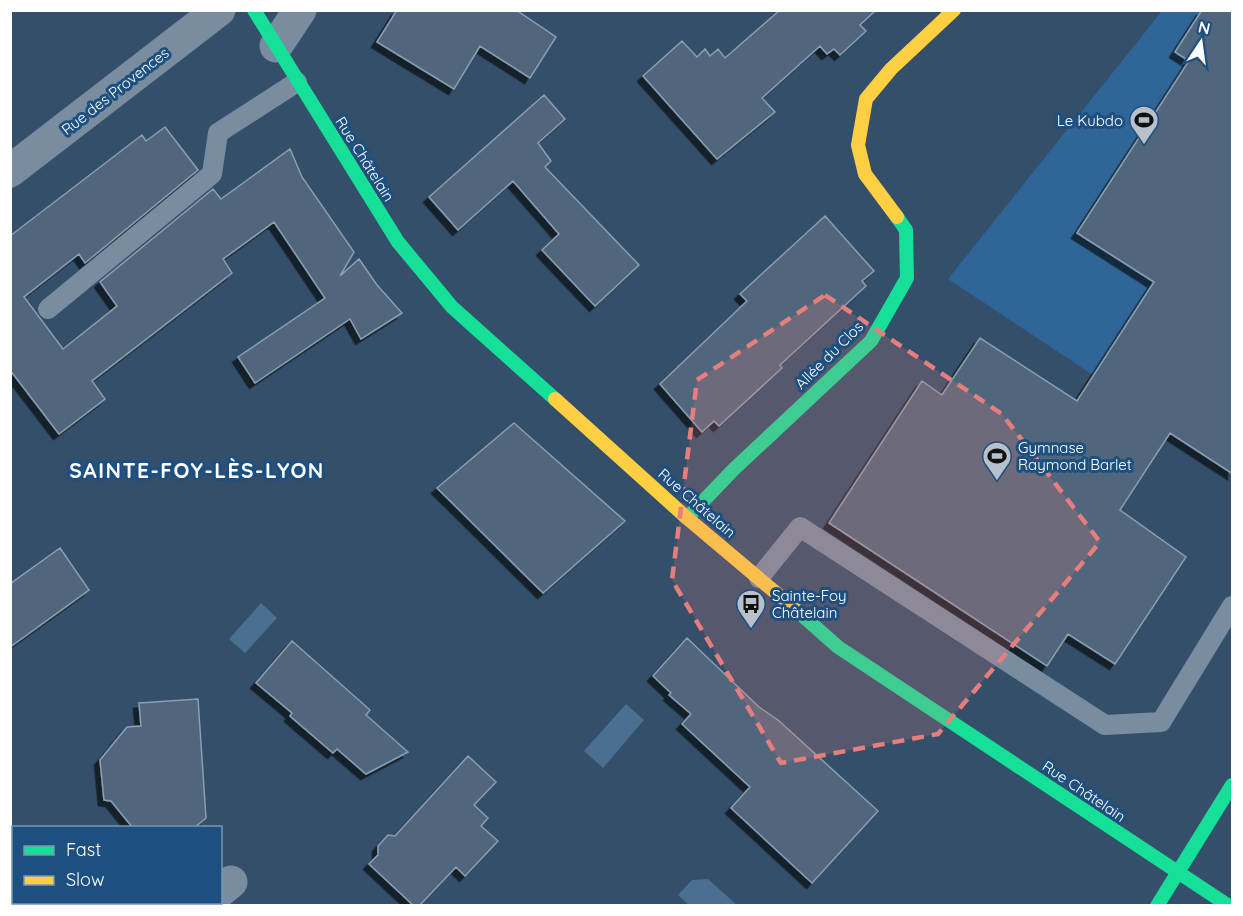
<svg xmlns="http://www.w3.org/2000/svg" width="1243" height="916" font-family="Quicksand,sans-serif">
	<defs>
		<filter id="shadow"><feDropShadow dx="-5.5" dy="5.5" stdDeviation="0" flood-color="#0009"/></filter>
	</defs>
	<rect width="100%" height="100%" fill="#334f6a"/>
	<path fill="#306697" d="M 1162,11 L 1232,11 L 1232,474 L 1089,381 L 1093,375 L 948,279 Z"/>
	<path fill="#4a6f91" d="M 261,603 L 277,618 L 245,653 L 229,639 Z
		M 626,704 L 644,720 L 603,768 L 584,751 Z
		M 708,879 L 737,905 L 689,905 L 678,895 L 692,880 Z"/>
	<path fill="#4f667b" stroke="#8c9eaf" stroke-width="1.5" filter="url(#shadow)" d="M 397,10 L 516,10 L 556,37 L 530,78 L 480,46 L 454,89 L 377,42 Z
		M 780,10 L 876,10 L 860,25 L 866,31 L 840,55 L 834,49 L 827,54 L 820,46 L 762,98 L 775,112 L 717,159 L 643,76 L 682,41 L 697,57 L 705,49 L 710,56 L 718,49 L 725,58 Z
		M 1202,10 L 1233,10 L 1233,474 L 1170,433 L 1120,510 L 1186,557 L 1115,664 L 1068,634 L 1047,666 L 829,523 L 922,381 L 942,395 L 980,338 L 1077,401 L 1154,282 L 1077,233 L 1189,61 L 1175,52 Z
		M 544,95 L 565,119 L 538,143 L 551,161 L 545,167 L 639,265 L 595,306 L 542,250 L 559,234 L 513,181 L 458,230 L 429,197 Z
		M 165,127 L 198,170 L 85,263 L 79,254 L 24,297 L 63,349 L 117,306 L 100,282 L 213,189 L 221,199 L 290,149 L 302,177 L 354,252 L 340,276 L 359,259 L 377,285 L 402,313 L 361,339 L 350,319 L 255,383 L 238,357 L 325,298 L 274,222 L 223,259 L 232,273 L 92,381 L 105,399 L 59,434 L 10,370 L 10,236 L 142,135 L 146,141 Z
		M 825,216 L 874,271 L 862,281 L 866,286 L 780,365 L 782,368 L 719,426 L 714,421 L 702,432 L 660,384 L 747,301 L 740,294 Z
		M 514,423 L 625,521 L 543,593 L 437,488 Z
		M 60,548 L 89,590 L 10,647 L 10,584 Z
		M 687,638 L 759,707 L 778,720 L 878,811 L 812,883 L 731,808 L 750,787 L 682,724 L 691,714 L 669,695 L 671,693 L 653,676 Z
		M 292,641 L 370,710 L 366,715 L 408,752 L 366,774 L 337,749 L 333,753 L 290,716 L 292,713 L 256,683 Z
		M 198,699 L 206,818 L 194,828 L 133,828 L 111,801 L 104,800 L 100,760 L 127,727 L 141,726 L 139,703 Z
		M 468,756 L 496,782 L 474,805 L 488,818 L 481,826 L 498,841 L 465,876 L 456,867 L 419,906 L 414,906 L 369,864 L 378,855 L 378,846 L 388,835 L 395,836 Z"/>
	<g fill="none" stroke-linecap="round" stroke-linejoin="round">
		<path stroke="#798ca0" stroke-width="20" d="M 48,309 L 212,174 L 218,133 L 297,82
			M 759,578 L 800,527 L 1105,725 L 1161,722 L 1232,606"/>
		<path stroke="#798ca0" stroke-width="33" d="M 276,46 L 300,10
			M 10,171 L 219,10
			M 220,891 L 231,882"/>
		<path stroke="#16e098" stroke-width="14" d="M 254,10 L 398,242 L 452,307 L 555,399
			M 687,518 L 734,469 L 871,341 L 907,278 L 906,230 L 897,217
			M 794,608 L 838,647 L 1229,906
			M 1157,906 L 1232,785"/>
		<path stroke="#ffcf43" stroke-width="14" d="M 897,217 L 865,174 L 858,145 L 866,99 L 891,69 L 954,10
			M 555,399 L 687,518 L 794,608"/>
	</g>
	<path fill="#e67e7e" fill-opacity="0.2" stroke="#e67e7e" stroke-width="4.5" stroke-dasharray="12 8" stroke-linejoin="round" d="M 825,295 L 1002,414 L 1100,542 L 938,734 L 781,763 L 672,580 L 697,380 Z"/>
	<defs>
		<g id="stadium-pin" transform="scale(1.5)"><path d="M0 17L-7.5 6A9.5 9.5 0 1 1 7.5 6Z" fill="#b8c1cb" stroke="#1d5080"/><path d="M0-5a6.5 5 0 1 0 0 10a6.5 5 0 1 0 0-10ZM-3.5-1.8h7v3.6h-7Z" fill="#111"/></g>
		<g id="bus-pin" transform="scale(1.5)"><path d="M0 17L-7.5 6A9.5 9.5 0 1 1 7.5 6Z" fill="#b8c1cb" stroke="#1d5080"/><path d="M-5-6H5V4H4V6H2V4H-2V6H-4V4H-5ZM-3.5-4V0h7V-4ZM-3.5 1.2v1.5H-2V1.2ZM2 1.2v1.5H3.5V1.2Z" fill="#111"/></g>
	</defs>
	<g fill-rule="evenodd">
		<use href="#stadium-pin" x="1144" y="120"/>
		<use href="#stadium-pin" x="997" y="456"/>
		<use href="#bus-pin" x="751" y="604"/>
	</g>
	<g text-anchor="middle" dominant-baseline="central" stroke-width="6" stroke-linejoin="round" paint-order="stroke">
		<g font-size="15" fill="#fff" stroke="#1d5080">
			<text transform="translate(115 91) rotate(-38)">Rue des Provences</text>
			<text transform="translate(365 159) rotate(58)">Rue Châtelain</text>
			<text transform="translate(829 355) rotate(-45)">Allée du Clos</text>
			<text transform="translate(697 503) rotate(41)">Rue Châtelain</text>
			<text transform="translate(1084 791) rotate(34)">Rue Châtelain</text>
		</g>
		<g font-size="15" fill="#fff" stroke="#1d5080" text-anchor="start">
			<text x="1123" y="120" text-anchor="end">Le Kubdo</text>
			<text x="1018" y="447">Gymnase<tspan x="1018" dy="17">Raymond Barlet</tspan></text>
			<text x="772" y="595">Sainte-Foy<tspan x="772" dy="17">Châtelain</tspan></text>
		</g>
		<g font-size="21" font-weight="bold" letter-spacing="1.5" fill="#fff" stroke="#1d5080">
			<text x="197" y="470">SAINTE-FOY-LÈS-LYON</text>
		</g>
	</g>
	<rect width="1243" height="916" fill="none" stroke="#ffffff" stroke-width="24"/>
	<rect x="12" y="826" width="210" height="78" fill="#1d5080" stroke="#7796b3" stroke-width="1.5"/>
	<rect x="24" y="846" width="30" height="9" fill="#16e098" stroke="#7796b3" stroke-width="1.5"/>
	<text x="66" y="856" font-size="18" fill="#ffffff">Fast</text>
	<rect x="24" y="876" width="30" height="9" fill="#ffcf43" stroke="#7796b3" stroke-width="1.5"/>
	<text x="66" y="886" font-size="18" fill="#ffffff">Slow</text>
	<g transform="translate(1201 42) rotate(13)" stroke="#1d5080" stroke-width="4.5" paint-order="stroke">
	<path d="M0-4.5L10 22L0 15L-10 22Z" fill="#ffffff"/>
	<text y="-9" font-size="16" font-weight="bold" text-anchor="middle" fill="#ffffff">N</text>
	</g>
</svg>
